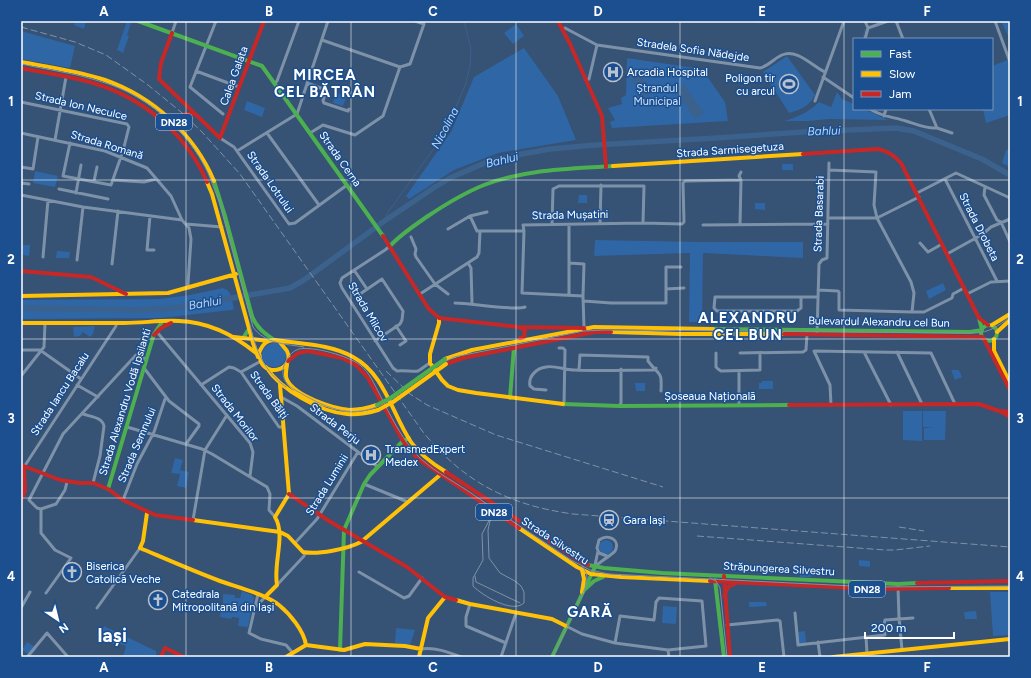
<svg xmlns="http://www.w3.org/2000/svg" width="1031" height="678" font-family="Figtree,sans-serif">
	<rect width="100%" height="100%" fill="#365274"/>
	<path fill="#2f66a5" d="M 75,21 L 86,21 L 84,29 L 74,25 Z
		M 127,21 L 131,23 L 127,35 L 129,36 L 123,53 L 117,50 Z
		M 1001,21 L 1010,21 L 1010,38 L 1009,38 Z
		M 516,24 L 524,36 L 513,44 L 504,33 Z
		M 21,31 L 75,46 L 70,68 L 21,59 Z
		M 524,48 L 558,96 L 576,140 L 498,153 L 454,170 L 409,199 L 406,196 L 451,132 L 474,77 Z
		M 787,56 L 815,95 C 810,106 800,110 789,113 L 763,72 Z
		M 627,58 L 702,69 L 725,102 L 728,121 L 612,128 L 610,122 L 615,120 L 608,108 L 622,104 L 621,98 L 626,95 Z
		M 1010,59 L 1010,115 L 986,123 L 983,109 L 992,109 L 992,66 Z
		M 837,92 L 842,99 L 854,104 L 854,109 L 864,109 L 888,120 L 829,119 L 808,121 L 784,121 C 798,117 809,112 819,102 L 831,107 Z
		M 336,93 L 347,96 L 343,106 L 333,103 Z
		M 247,101 L 265,108 L 262,117 L 244,110 Z
		M 1010,149 L 1010,167 L 1002,163 L 1006,150 Z
		M 782,164 L 793,164 L 793,170 L 782,170 Z
		M 35,171 L 58,176 L 55,187 L 33,183 Z
		M 579,195 L 587,195 L 587,203 L 578,203 Z
		M 755,203 L 765,203 L 765,210 L 755,209 Z
		M 595,240 L 702,242 L 803,242 L 803,258 L 703,253 L 702,322 L 689,322 L 690,253 L 594,256 Z
		M 23,245 L 30,245 L 29,256 L 23,255 Z
		M 57,251 L 70,252 L 69,258 L 56,258 Z
		M 943,283 L 946,290 L 929,299 L 926,291 Z
		M 223,288 C 232,290 232,301 234,309 L 232,310 L 161,318 L 21,319 L 21,300 L 159,299 L 190,295 Z
		M 720,313 L 729,314 L 731,319 L 720,319 Z
		M 95,326 L 93,334 L 90,337 L 83,332 L 80,336 L 74,337 L 73,327 Z
		M262 355a12 12 0 1 1 24 0a12 12 0 1 1-24 0Z
		M 951,370 L 959,370 L 962,377 L 955,380 Z
		M 762,381 L 773,381 L 773,389 L 759,389 L 759,383 L 762,383 Z
		M 635,383 L 645,383 L 645,391 L 636,391 Z
		M 903,411 L 922,411 L 922,441 L 903,440 Z
		M 923,411 L 946,411 L 945,440 L 924,440 L 924,428 L 934,427 L 923,427 Z
		M 175,458 L 183,460 L 180,470 L 189,472 L 186,488 L 177,486 L 180,474 L 171,473 Z
		M599 547a7 7 0 1 1 14 0a7 7 0 1 1-14 0Z
		M 859,560 L 870,561 L 870,567 L 859,566 Z
		M 800,568 L 812,568 L 811,577 L 800,577 Z
		M 242,591 L 252,595 L 254,598 L 248,627 L 238,626 L 239,618 L 232,617 L 231,619 L 220,617 L 221,609 L 223,609 L 223,594 L 235,595 L 235,598 L 240,598 Z
		M 990,592 L 1010,592 L 1010,635 L 993,636 Z
		M 749,602 L 766,602 L 767,606 L 749,607 Z
		M 663,606 L 677,607 L 676,624 L 662,623 Z
		M 976,611 L 977,619 L 965,619 L 964,612 Z
		M 104,626 L 156,651 L 156,657 L 123,657 L 126,646 L 117,643 C 113,645 111,644 107,642 C 98,640 100,633 104,626 Z
		M 396,628 L 415,630 L 410,645 L 395,643 Z
		M 805,631 L 806,643 L 799,644 L 798,632 Z
		M 27,642 L 37,648 L 31,656 L 22,650 Z"/>
	<path fill="#3b618d" d="M 640,73 L 653,92 L 644,98 L 631,79 Z
		M 684,84 L 704,113 L 695,119 L 675,90 Z"/>
	<g fill="none" stroke-linecap="round" stroke-linejoin="round">
		<path stroke="#3b618d" stroke-width="1" d="M 863,39 L 865,29
			M 854,82 L 854,84
			M 874,125 L 874,130
			M 383,222 L 389,211 L 437,144 L 448,126 L 466,83 L 470,66 L 471,49 L 464,21"/>
		<path stroke="#3b618d" stroke-width="5.5" d="M 21,308 L 137,310 L 175,308 L 290,288 L 304,280 L 383,222 L 435,187 L 450,178 L 487,162 L 522,154 L 550,149 L 595,145 L 717,138 L 803,132 L 896,128 L 914,131 L 943,143 L 982,159 L 1010,175"/>
		<path stroke="#7d92a8" stroke-width="3" d="M 216,21 L 190,87 L 223,114
			M 756,21 L 767,21
			M 865,21 L 868,28
			M 896,21 L 903,39
			M 995,21 L 1010,62
			M 868,28 L 888,21
			M 563,29 L 565,28 L 597,45 L 760,68 C 769,66 773,59 782,55 C 797,48 812,66 825,72
			M 172,33 L 176,21
			M 865,39 L 868,28
			M 400,67 L 410,64 L 424,24 L 415,21
			M 196,71 L 239,87
			M 823,77 L 854,98
			M 586,80 L 589,79 L 597,45
			M 275,83 L 277,81 L 299,21
			M 307,83 L 326,90 L 323,101 L 324,103 L 348,111 L 349,109
			M 815,101 L 844,21
			M 21,102 L 127,124 L 129,127 L 123,151 L 111,185 L 63,176 L 70,143
			M 870,109 C 882,117 894,117 906,121 C 916,124 926,129 937,128 L 929,109
			M 884,116 L 886,109
			M 937,128 L 952,133
			M 21,133 L 105,151 L 147,168 L 171,196 L 182,220 L 189,228 L 191,239 L 188,284 L 189,288
			M 267,133 L 319,205
			M 310,133 L 323,125 L 355,135 L 383,116 L 400,67 L 322,40
			M 220,138 L 234,147 L 289,224 L 295,223 L 347,185
			M 55,140 L 66,77
			M 237,151 L 297,114 L 328,21
			M 21,167 L 33,169 L 38,137
			M 829,170 L 876,172 L 874,205 L 877,218 L 911,282 L 914,293 L 912,312 L 924,312 L 952,298 L 953,294 L 964,288
			M 945,179 L 997,281
			M 113,180 L 144,182 L 156,179
			M 94,181 L 97,167
			M 21,183 L 29,184
			M 985,187 L 984,195 L 997,220 L 1001,222 L 1010,242
			M 59,189 L 108,199
			M 76,193 L 81,165
			M 917,193 L 956,173 L 1010,198
			M 21,195 L 83,207 L 182,220
			M 150,216 L 147,250 L 154,250
			M 470,216 L 477,231 L 524,231 L 523,225 L 643,223 L 682,224 L 684,222 L 683,183 L 685,181 L 741,180
			M 828,218 L 877,218 L 919,197
			M 600,223 L 601,185
			M 186,224 L 222,227
			M 552,224 L 553,189 L 559,186 L 644,186 L 643,223
			M 740,224 L 741,180 L 739,176 L 741,172
			M 703,225 L 828,224
			M 448,229 L 470,216 L 487,212
			M 524,231 L 522,293 L 583,296
			M 411,237 L 416,249 L 415,254 L 416,257 L 435,284 L 448,294
			M 920,243 L 928,252 L 942,244
			M 390,246 L 385,250 L 342,278 L 340,283 L 342,288 L 393,368 L 397,371 C 402,370 415,372 418,371 C 422,369 426,365 430,363
			M 947,254 L 983,234 L 991,227 L 1010,219
			M 43,257 L 48,200
			M 77,260 L 83,207
			M 468,263 L 471,268 L 472,303
			M 569,263 L 584,264 L 583,296 L 584,328
			M 112,264 L 118,211
			M 354,270 L 367,289
			M 666,289 L 684,288
			M 818,290 L 838,291 L 839,292 L 839,310 L 912,312
			M 360,294 L 382,279 L 403,311 L 402,320 L 400,324 L 375,341
			M 420,294 L 477,257 L 479,253 L 480,231
			M 569,294 L 569,224
			M 967,294 L 991,282 L 1010,281
			M 801,298 L 801,308 L 797,311 L 717,311 L 714,308 L 715,297 L 818,297
			M 584,301 L 611,303 L 666,303 L 666,267 L 681,267
			M 455,303 C 471,303 513,311 525,307
			M 396,326 L 406,341 L 400,345
			M 157,332 L 250,443 L 253,452 L 250,476
			M 817,334 L 819,264 L 822,260 L 827,258 L 829,163
			M 559,348 L 563,348 L 565,350 L 564,405
			M 21,350 L 40,350 L 81,379
			M 864,352 L 891,405
			M 897,352 L 922,404
			M 716,353 L 716,367 L 718,369 L 721,371 L 760,370 L 760,353
			M 740,353 L 803,352 L 806,350 L 807,334
			M 144,368 L 169,401 L 199,424 L 199,426 L 186,444
			M 579,370 L 580,355 L 648,357 L 648,361 C 660,377 662,370 661,391
			M 739,371 L 739,405
			M 241,372 L 279,427 L 283,427
			M 21,376 L 44,347 L 45,323
			M 77,385 L 98,397
			M 201,385 L 229,367 L 234,368 L 241,372 L 261,361
			M 546,390 L 534,389 L 530,386 C 528,376 537,368 546,367 C 554,365 565,370 574,370 C 600,371 628,370 654,370 L 656,368
			M 281,397 L 297,406 L 378,467
			M 831,405 L 830,385 L 814,351 L 931,353 L 955,404
			M 619,406 L 621,403 L 621,369
			M 83,414 C 91,417 102,417 104,426 L 100,456 L 93,483
			M 127,427 L 202,449 L 212,454 L 267,487 L 270,494 L 269,510 L 275,517
			M 24,467 L 116,326 L 116,323
			M 364,484 L 408,502
			M 123,500 L 137,464 L 154,432 L 165,399 L 167,398
			M 41,509 L 37,508 L 29,500 L 63,434 L 136,355 L 146,359
			M 41,509 L 41,533 L 55,550 L 71,558 L 46,593
			M 41,509 L 56,504 L 65,490 L 67,482
			M 193,520 L 205,450 L 227,415
			M 295,543 L 317,519 L 358,452
			M 595,565 L 598,551
			M 595,566 C 599,563 614,553 615,551 C 621,540 608,533 599,540 L 597,548 L 599,553 L 607,556
			M 359,572 L 404,598 L 409,596 L 422,578
			M 277,585 L 304,556 L 305,553
			M 898,587 L 899,618 L 902,650
			M 258,594 L 249,633 L 261,639 L 286,645 L 292,652
			M 470,604 L 466,617 L 466,626 L 506,643
			M 257,606 L 265,597
			M 21,608 L 30,592
			M 97,608 L 140,548
			M 795,613 L 798,645 L 885,635 L 884,624 L 885,620 L 913,618
			M 727,625 L 778,620 L 780,621 L 784,657
			M 566,626 L 582,634 L 615,643 L 668,650 L 706,646 L 702,601 L 659,598 L 656,602 L 654,620 L 620,616 L 615,643
			M 866,637 L 867,654
			M 818,642 L 820,657
			M 421,649 C 435,647 448,652 461,657
			M 668,650 L 669,657
			M 29,657 L 28,656 L 47,633 L 68,657
			M 501,657 L 516,613"/>
		<path stroke="#4caf50" stroke-width="4" d="M 138,21 L 262,66 L 383,236
			M 214,181 L 225,216 L 252,316 C 256,327 264,333 274,340
			M 390,246 C 401,234 415,225 428,216 C 446,204 464,193 484,185 C 525,169 570,169 613,166
			M981 333a8 8 0 1 1 16 0a8 8 0 1 1-16 0Z
			M 713,329 L 970,332 L 982,330 L 979,318
			M 243,338 L 249,329
			M 510,398 L 514,347
			M 563,404 L 619,406 L 789,405
			M 108,489 L 154,334 L 162,322
			M 588,565 L 604,568 L 662,573 L 898,584 L 917,583
			M 715,580 L 724,657
			M 582,592 L 594,581 L 603,577
			M 340,650 L 344,530 L 364,484 L 370,475 L 402,442 L 409,438
			M 552,657 L 595,567"/>
		<path stroke="#ffc107" stroke-width="4" d="M 21,62 C 49,67 78,71 105,80 C 153,97 194,134 214,181
			M 613,166 L 803,154
			M 207,182 L 212,194 L 253,343 L 258,357
			M 21,296 L 168,293 L 236,274
			M 439,318 L 439,323 L 430,354 L 430,363 L 442,380 L 448,386 L 458,390 L 476,393 L 563,404
			M 21,323 C 55,323 90,323 124,323 C 143,323 161,320 179,321 C 208,322 234,335 256,353
			M 992,325 L 1010,314
			M 611,332 L 681,334 L 784,334
			M 997,332 L 1010,320
			M 234,337 L 268,341
			M 994,339 L 994,351 L 1010,383
			M 279,341 C 281,344 285,348 287,351 C 295,368 269,378 261,362 C 260,360 260,356 259,353 C 262,345 266,340 275,340 C 300,344 331,344 353,357 C 385,374 392,414 411,442 C 420,455 433,464 446,472
			M 445,359 L 472,350 L 594,327 L 713,329
			M 287,365 C 286,370 285,376 287,380 C 295,396 333,409 350,410 C 359,410 368,408 377,405
			M 266,367 C 281,390 320,412 347,414 C 358,415 368,413 378,410
			M 147,513 L 143,541 L 140,548 C 166,559 193,571 220,581 C 237,587 265,594 279,605 C 290,614 304,631 306,645
			M 193,520 L 280,532 L 288,536 L 303,552 C 318,555 347,549 361,542 L 440,475
			M 519,528 L 577,567 L 591,574 L 621,577 L 710,581
			M 582,570 L 584,579 L 582,592
			M 949,588 L 1010,588
			M 265,597 L 277,585 C 273,563 286,535 275,517 L 289,494 L 280,385
			M 456,600 L 470,604 L 552,619 L 566,626
			M 286,657 L 306,645 L 344,650 L 365,644 L 405,646 L 421,649
			M 419,657 L 428,618 L 445,597
			M 833,657 L 1010,639"/>
		<path stroke="#c62828" stroke-width="4" d="M 558,21 L 570,44 L 602,116 L 606,167
			M 172,33 L 161,63 L 159,79 L 220,138 L 264,21
			M 21,68 C 45,73 69,76 93,83 C 143,98 186,133 207,182
			M 174,123 L 185,114 L 193,114
			M 803,154 L 878,149 C 888,151 894,155 901,163 L 979,318 L 988,325
			M 383,236 L 428,308 L 439,318 L 518,327 L 584,328 L 585,333
			M 21,271 L 91,277 L 126,294
			M 518,327 L 525,330 L 524,337 L 520,338
			M 784,334 L 983,337
			M 154,335 L 161,328 L 171,323
			M 984,339 L 1010,390
			M 288,361 L 298,353 L 308,351 L 342,358 L 356,365 L 368,378 L 403,441 L 417,458 L 519,528
			M 446,364 L 463,358 L 595,332 L 611,332
			M 789,405 L 979,404 L 1002,412 L 1010,417
			M 1002,411 L 1010,412
			M 21,465 L 60,480 L 80,483 L 93,483 L 108,489 L 123,500 L 155,515 L 193,520
			M 446,472 L 584,564 L 588,565
			M 289,494 L 329,521 L 407,567 L 445,597 L 456,600
			M 21,500 L 25,491 L 24,467
			M 724,576 L 730,657
			M 710,581 L 873,589 L 949,588
			M 917,583 L 1010,581
			M 724,596 L 728,587 L 736,583
			M 161,657 L 165,648 L 184,657"/>
		<path stroke="#7e92a7" stroke-width="1" d="M 21,64 C 48,70 75,73 102,82 C 147,95 188,130 208,173 C 212,182 215,192 219,201 L 253,327 C 265,344 286,344 304,347
			M 1010,317 C 998,326 989,333 974,333 L 604,330 L 584,331 L 454,357 L 439,365 L 392,399 C 361,419 335,413 304,395 C 297,391 287,387 284,378 C 282,372 283,366 286,361 C 289,355 293,351 299,349 C 313,346 349,356 360,365 C 370,373 374,384 380,395 C 390,415 401,437 416,454 C 430,469 451,480 468,491 C 502,515 537,537 571,560 L 590,570 L 609,574 L 873,587 L 1010,586
			M 250,325 C 256,351 264,371 286,387
			M 488,506 L 492,511 L 492,515 L 482,534 L 483,560 L 473,578 L 473,586 C 482,595 512,614 524,603 L 524,592 L 521,586 L 515,581 L 500,573 L 489,558 L 488,530 L 490,521 L 496,514 L 503,516
			M 475,576 L 476,582 L 520,603
			M 710,578 L 716,581 L 720,588 L 727,657
			M 553,657 L 586,586 C 588,578 587,572 582,566"/>
		<path stroke="#7e92a7" stroke-width="1" stroke-dasharray="7 3" stroke-linecap="butt" d="M 21,27 L 75,42 L 106,55 L 148,85 L 181,112 L 202,132 L 240,174 L 423,432 C 464,482 508,505 573,514 L 1010,547
			M 386,371 L 410,394 L 427,405 L 496,435 L 663,487
			M 899,527 L 924,531
			M 697,536 L 885,550 L 895,550 L 930,546"/>
		<path stroke="#4caf50" stroke-width="4" d="M 377,405 L 392,397 L 445,359"/>
		<path stroke="#ffc107" stroke-width="4" d="M 378,410 L 393,402 L 446,364"/>
	</g>
	<path fill="none" stroke="#fff" stroke-width="1" stroke-opacity="0.55" d="M 186,21 L 186,657M 351,21 L 351,657M 516,21 L 516,657M 680,21 L 680,657M 844,21 L 844,657M 21,180 L 1010,180M 21,339 L 1010,339M 21,498 L 1010,498"/>
	<defs>
		<g id="hospital-ring" transform="scale(1)"><circle r="9.5" fill="#1b4f8f" stroke="#b9c2ce" stroke-width="1.5"/><path d="M-5-5h3v3.5h4V-5h3V5h-3V1.5h-4V5h-3Z" fill="#b9c2ce"/></g>
		<g id="stadium-ring" transform="scale(1)"><circle r="9.5" fill="#1b4f8f" stroke="#b9c2ce" stroke-width="1.5"/><path d="M0-5a6.5 5 0 1 0 0 10a6.5 5 0 1 0 0-10ZM-3.5-1.8h7v3.6h-7Z" fill="#b9c2ce"/></g>
		<g id="station-ring" transform="scale(1)"><circle r="9.5" fill="#1b4f8f" stroke="#b9c2ce" stroke-width="1.5"/><path d="M-3-6H3Q5-6 5-4V2Q5 4 3 4L4.5 6H3L1.5 4h-3L-3 6H-4.5L-3 4Q-5 4-5 2V-4Q-5-6-3-6ZM-3.5-4v3h7v-3ZM-3.5 1v1.5H-2V1ZM2 1v1.5H3.5V1Z" fill="#b9c2ce"/></g>
		<g id="church-ring" transform="scale(1)"><circle r="9.5" fill="#1b4f8f" stroke="#b9c2ce" stroke-width="1.5"/><path d="M-1.2-6h2.4v3.5h3.3v2.4h-3.3V6h-2.4V-.1h-3.3v-2.4h3.3Z" fill="#b9c2ce"/></g>
	</defs>
	<g fill-rule="evenodd">
		<use href="#hospital-ring" x="613" y="72"/>
		<use href="#stadium-ring" x="789" y="84"/>
		<use href="#hospital-ring" x="371" y="455"/>
		<use href="#station-ring" x="609" y="520"/>
		<use href="#church-ring" x="72" y="572"/>
		<use href="#church-ring" x="158" y="600"/>
	</g>
	<g text-anchor="middle" dominant-baseline="central" stroke-width="3" stroke-linejoin="round" paint-order="stroke">
		<g fill="#1b4f8f" stroke="#bbcadd" stroke-width="1">
			<rect x="156" y="114" width="36" height="16" rx="3"/>
			<rect x="476" y="504" width="36" height="16" rx="3"/>
			<rect x="849" y="581" width="36" height="16" rx="3"/>
		</g>
		<g font-size="10" font-weight="bold" fill="#fff">
			<text x="174" y="122">DN28</text>
			<text x="494" y="512">DN28</text>
			<text x="867" y="589">DN28</text>
		</g>
		<g font-size="11" fill="#fff" stroke="#1b4f8f">
			<text transform="translate(693 50) rotate(8)">Stradela Sofia Nădejde</text>
			<text transform="translate(234 76) rotate(-70)">Calea Galata</text>
			<text transform="translate(81 106) rotate(13)">Strada Ion Neculce</text>
			<text transform="translate(107 145) rotate(17)">Strada Romană</text>
			<text transform="translate(730 150) rotate(-4)">Strada Sarmisegetuza</text>
			<text transform="translate(340 159) rotate(55)">Strada Cerna</text>
			<text transform="translate(270 182) rotate(55)">Strada Lotrului</text>
			<text transform="translate(819 214) rotate(-88)">Strada Basarabi</text>
			<text transform="translate(570 215) rotate(-1)">Strada Mușatini</text>
			<text transform="translate(979 227) rotate(63)">Strada Drobeta</text>
			<text transform="translate(368 312) rotate(59)">Strada Milcov</text>
			<text transform="translate(879 322) rotate(1)">Bulevardul Alexandru cel Bun</text>
			<text transform="translate(60 394) rotate(-57)">Strada Iancu Bacalu</text>
			<text transform="translate(269 395) rotate(54)">Strada Bălți</text>
			<text x="710" y="396">Șoseaua Națională</text>
			<text transform="translate(125 402) rotate(-73)">Strada Alexandru Vodă Ipsilanti</text>
			<text transform="translate(235 413) rotate(52)">Strada Morilor</text>
			<text transform="translate(335 424) rotate(37)">Strada Perju</text>
			<text transform="translate(137 445) rotate(-67)">Strada Semnului</text>
			<text transform="translate(327 485) rotate(-58)">Strada Luminii</text>
			<text transform="translate(555 541) rotate(33)">Strada Silvestru</text>
			<text transform="translate(779 569) rotate(3)">Străpungerea Silvestru</text>
		</g>
		<g font-size="11" fill="#fff" stroke="#1b4f8f" text-anchor="start">
			<text x="627" y="72">Arcadia Hospital</text>
			<text x="775" y="78" text-anchor="end">Poligon tir<tspan x="775" dy="13">cu arcul</tspan></text>
			<text x="385" y="449">TransmedExpert<tspan x="385" dy="13">Medex</tspan></text>
			<text x="623" y="520">Gara Iași</text>
			<text x="86" y="566">Biserica<tspan x="86" dy="13">Catolică Veche</tspan></text>
			<text x="172" y="594">Catedrala<tspan x="172" dy="13">Mitropolitană din Iaşi</tspan></text>
		</g>
		<g font-size="11" fill="#cfe3fa" stroke="#1b4f8f">
			<text x="657" y="88">Ștrandul<tspan x="657" dy="13">Municipal</tspan></text>
		</g>
		<g font-size="12" font-style="italic" fill="#b5d3f5" stroke="#1b4f8f">
			<text transform="translate(445 128) rotate(-62)">Nicolina</text>
			<text transform="translate(824 131) rotate(-2)">Bahlui</text>
			<text transform="translate(502 160) rotate(-13)">Bahlui</text>
			<text transform="translate(205 303) rotate(-10)">Bahlui</text>
		</g>
		<g font-size="15" font-weight="bold" letter-spacing="1" fill="#fff" stroke="#1b4f8f">
			<text x="325" y="75">MIRCEA<tspan x="325" dy="17">CEL BĂTRÂN</tspan></text>
			<text x="748" y="318">ALEXANDRU<tspan x="748" dy="17">CEL BUN</tspan></text>
			<text x="590" y="612">GARĂ</text>
		</g>
		<g font-size="19" font-weight="bold" fill="#fff" stroke="#1b4f8f">
			<text x="112" y="635">Iași</text>
		</g>
	</g>
	<rect width="1031" height="678" fill="none" stroke="#1b4f8f" stroke-width="44"/>
	<rect x="853" y="38" width="140" height="72" fill="#1b4f8f" stroke="#7695bc"/>
	<rect x="861" y="51" width="20" height="6" fill="#4caf50" stroke="#7695bc"/>
	<text x="889" y="58" font-size="12" fill="#ffffff">Fast</text>
	<rect x="861" y="71" width="20" height="6" fill="#ffc107" stroke="#7695bc"/>
	<text x="889" y="78" font-size="12" fill="#ffffff">Slow</text>
	<rect x="861" y="91" width="20" height="6" fill="#c62828" stroke="#7695bc"/>
	<text x="889" y="98" font-size="12" fill="#ffffff">Jam</text>
	<g transform="translate(58 620) rotate(145)" stroke="#1b4f8f" stroke-width="3" paint-order="stroke">
	<path d="M0-3L7 15L0 10L-7 15Z" fill="#ffffff"/>
	<text y="-6" font-size="11" font-weight="bold" text-anchor="middle" fill="#ffffff">N</text>
	</g>
	<path d="M865 632v6h89v-6" fill="none" stroke="#ffffff" stroke-width="2"/>
	<text x="871" y="632" font-size="12" fill="#ffffff" stroke="#1b4f8f" stroke-width="3" paint-order="stroke">200 m</text>
	<rect x="22" y="22" width="987" height="634" fill="none" stroke="#fff" stroke-width="1.5"/>
	<g font-size="13" text-anchor="middle" font-weight="bold" fill="#fff">
		<text x="104" y="16">A</text>
		<text x="269" y="16">B</text>
		<text x="433" y="16">C</text>
		<text x="598" y="16">D</text>
		<text x="762" y="16">E</text>
		<text x="927" y="16">F</text>
		<text x="11" y="106">1</text>
		<text x="1020" y="106">1</text>
		<text x="11" y="264">2</text>
		<text x="1020" y="264">2</text>
		<text x="11" y="423">3</text>
		<text x="1020" y="423">3</text>
		<text x="11" y="581">4</text>
		<text x="1020" y="581">4</text>
		<text x="104" y="672">A</text>
		<text x="269" y="672">B</text>
		<text x="433" y="672">C</text>
		<text x="598" y="672">D</text>
		<text x="762" y="672">E</text>
		<text x="927" y="672">F</text>
	</g>
</svg>
